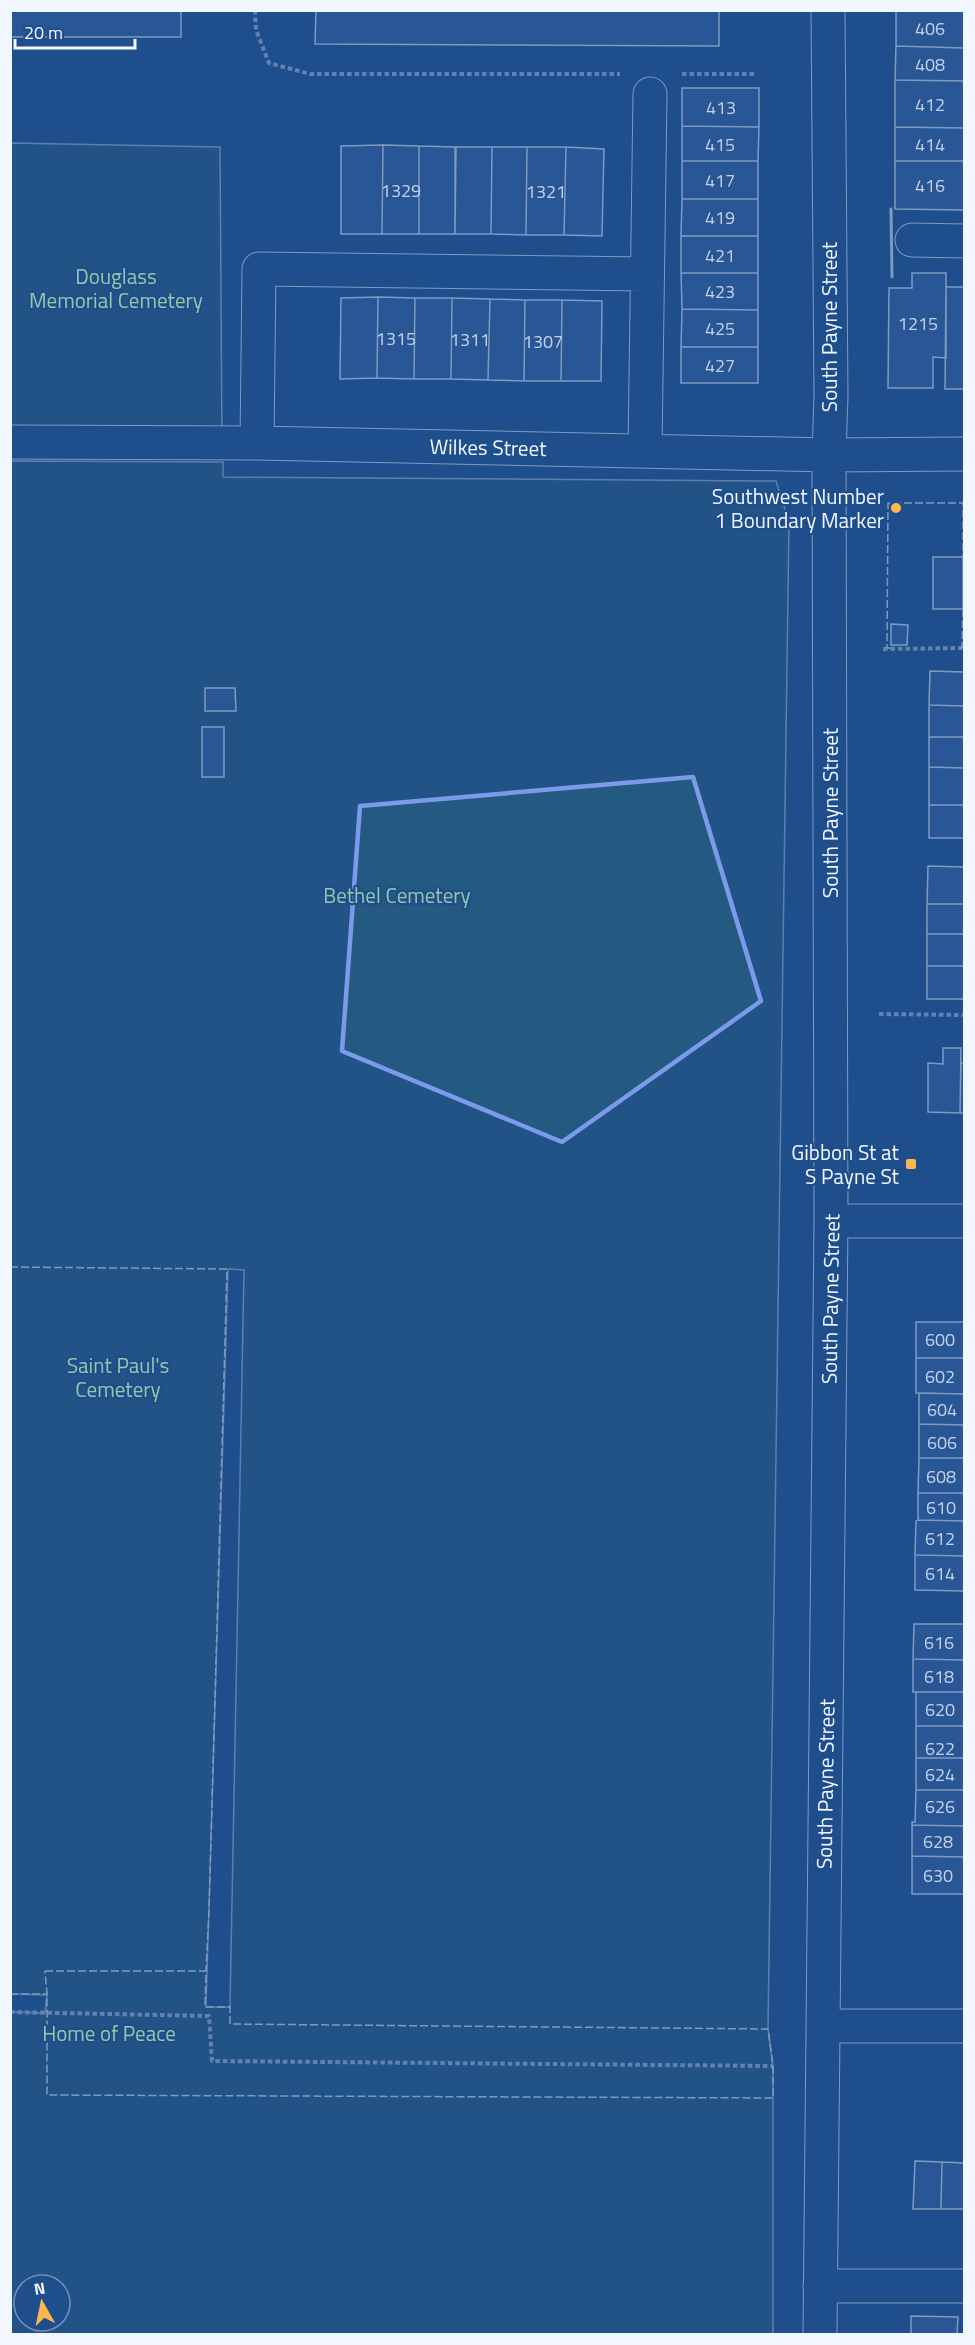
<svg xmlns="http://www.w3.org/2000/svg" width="975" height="2345" font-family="'Titillium Web',sans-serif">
	<rect width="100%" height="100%" fill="#1f4e8c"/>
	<path fill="#245a82" stroke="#a8bbd7" stroke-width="1.5" fill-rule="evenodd" d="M 11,143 L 220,147 L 222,443 L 11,442 Z
		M 11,461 L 223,462 L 223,477 L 776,481 L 789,522 L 768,2029 L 773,2066 L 773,2334 L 11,2334 L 11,2012 L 45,2013 L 47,1995 L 11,1994 ZM 228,1269 L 244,1270 L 230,2007 L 206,2007 ZM 24,2285 L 60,2285 L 60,2321 L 24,2321 Z"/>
	<path fill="#3563a3" stroke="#f2f6ff" stroke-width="1.5" d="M 10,10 L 181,10 L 181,37 L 10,37 Z
		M 316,10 L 719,10 L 719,46 L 315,44 Z
		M 896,10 L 964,10 L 964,48 L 896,46 Z
		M 896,46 L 964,48 L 964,81 L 895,80 Z
		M 895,80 L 964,81 L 964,128 L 895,127 Z
		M 682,88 L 759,88 L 759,127 L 682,126 Z
		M 682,126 L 759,127 L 758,161 L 682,161 Z
		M 895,127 L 964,128 L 964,161 L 895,161 Z
		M 383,145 L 419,146 L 419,234 L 382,234 Z
		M 383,145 L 382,234 L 341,234 L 341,146 Z
		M 419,146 L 455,147 L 455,234 L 419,234 Z
		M 456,147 L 492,147 L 491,234 L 455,234 Z
		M 492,147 L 527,147 L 526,235 L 491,234 Z
		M 527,147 L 566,147 L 564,235 L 526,235 Z
		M 566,147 L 604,149 L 602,236 L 564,235 Z
		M 682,161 L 758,161 L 758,199 L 682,199 Z
		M 895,161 L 964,161 L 964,210 L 895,209 Z
		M 682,199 L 758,199 L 758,236 L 681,236 Z
		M 681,236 L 758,236 L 758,273 L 681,273 Z
		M 681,273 L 758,273 L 758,310 L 682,309 Z
		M 912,273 L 946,273 L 946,358 L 933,357 L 933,388 L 888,388 L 889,288 L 912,288 Z
		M 946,287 L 964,287 L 964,389 L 945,389 Z
		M 378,297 L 415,298 L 414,379 L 377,378 Z
		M 378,297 L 377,378 L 340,379 L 341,298 Z
		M 415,298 L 452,298 L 451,379 L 414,379 Z
		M 452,298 L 490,299 L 488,380 L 451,379 Z
		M 490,299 L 525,300 L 524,381 L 488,380 Z
		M 525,300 L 562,300 L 561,381 L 524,381 Z
		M 562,300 L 602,301 L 601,381 L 561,381 Z
		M 682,309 L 758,310 L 758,347 L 681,347 Z
		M 681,347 L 758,347 L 758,383 L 681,383 Z
		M 933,557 L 963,557 L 963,609 L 933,609 Z
		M 963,557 L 964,557 L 964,609 L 963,609 Z
		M 891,624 L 908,625 L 907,645 L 891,645 Z
		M 930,671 L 964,672 L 964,706 L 929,705 Z
		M 205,688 L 235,688 L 236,711 L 205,711 Z
		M 929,705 L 964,706 L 964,737 L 929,737 Z
		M 202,727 L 224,727 L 224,777 L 202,777 Z
		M 929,737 L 964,737 L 964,768 L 929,767 Z
		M 929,767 L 964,768 L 964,805 L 929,805 Z
		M 929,805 L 964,805 L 964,838 L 929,838 Z
		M 928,866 L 964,867 L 964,904 L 927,904 Z
		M 927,904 L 964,904 L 964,934 L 927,934 Z
		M 927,934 L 964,934 L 964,966 L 927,966 Z
		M 927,966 L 964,966 L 964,999 L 927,999 Z
		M 943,1048 L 961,1048 L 960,1113 L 928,1112 L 928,1063 L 943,1064 Z
		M 961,1063 L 964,1063 L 964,1113 L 960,1113 Z
		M 916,1322 L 964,1322 L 964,1358 L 916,1358 Z
		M 916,1358 L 964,1358 L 964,1394 L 916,1393 Z
		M 919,1393 L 964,1394 L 964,1425 L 919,1424 Z
		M 919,1424 L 964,1425 L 964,1458 L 919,1458 Z
		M 919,1458 L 964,1458 L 964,1493 L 918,1493 Z
		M 918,1493 L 964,1493 L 964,1521 L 918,1520 Z
		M 918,1520 L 964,1521 L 964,1556 L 915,1555 L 916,1521 Z
		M 915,1555 L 964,1556 L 964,1591 L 915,1590 Z
		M 914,1624 L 964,1624 L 964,1660 L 913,1659 Z
		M 913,1659 L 964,1660 L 964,1692 L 913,1692 Z
		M 916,1692 L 964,1692 L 964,1726 L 916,1726 Z
		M 916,1726 L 964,1726 L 964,1758 L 916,1758 Z
		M 916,1758 L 964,1758 L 964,1790 L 916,1790 Z
		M 916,1790 L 964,1790 L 964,1826 L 912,1825 L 912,1822 L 915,1822 Z
		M 912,1825 L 964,1826 L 964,1857 L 912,1856 Z
		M 912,1856 L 964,1857 L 964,1894 L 912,1894 Z
		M 915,2161 L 942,2162 L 941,2209 L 913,2209 Z
		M 942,2162 L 964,2163 L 964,2209 L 941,2209 Z
		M 911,2316 L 958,2317 L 957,2334 L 911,2334 Z"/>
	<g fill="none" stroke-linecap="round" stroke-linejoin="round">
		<g stroke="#f2f6ff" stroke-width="35">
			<path id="minor" d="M 912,240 L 964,241
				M 10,442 L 257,443 L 829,455 L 964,454
				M 257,443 L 259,269 L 647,274
				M 645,451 L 650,94
				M 831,1221 L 964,1221
				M 823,2026 L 964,2026
				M 820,2286 L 964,2286
				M 820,2334 L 831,1221 L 829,455 L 831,396 L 828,10"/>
		</g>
		<path stroke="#b3c4dc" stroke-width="4" stroke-dasharray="4.5 3" stroke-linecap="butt" d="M 255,10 L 256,30 L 269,63 L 310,74 L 620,74
			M 682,74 L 755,74
			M 883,649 L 964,648
			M 879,1014 L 964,1015
			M 10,2012 L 209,2016 L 212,2061 L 773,2066"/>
		<use href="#minor" stroke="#1f4e8c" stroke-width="33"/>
		<path stroke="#f2f6ff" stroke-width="1.5" stroke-dasharray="8 3" stroke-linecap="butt" d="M 891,648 L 887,648 L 888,503 L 963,503 L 963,557
			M 960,648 L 962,648 L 963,609
			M 10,1267 L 227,1269 L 209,1911 L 206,1971 L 204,1971
			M 45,1971 L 206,1971 L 205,2007 L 230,2007 L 230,2024 L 768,2029 L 773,2066 L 773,2098 L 47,2095 L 47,1994 Z
			M 10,1994 L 47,1994 L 47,1992"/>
		<path stroke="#f2f6ff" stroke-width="3" d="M 891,209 L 892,277"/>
	</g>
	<path d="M0 0H975V2345H0ZM 693,777 L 761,1001 L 562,1142 L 342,1051 L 360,806 Z" fill="#1f4e8c" fill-opacity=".55" fill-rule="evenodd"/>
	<path fill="none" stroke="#7d9aea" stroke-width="4.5" stroke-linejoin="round" d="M 693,777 L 761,1001 L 562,1142 L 342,1051 L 360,806 Z"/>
	<g fill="#ffb74d" stroke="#1f4e8c" stroke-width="2">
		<circle cx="896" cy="508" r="6"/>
		<rect x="905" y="1158" width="12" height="12" rx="3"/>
	</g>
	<g text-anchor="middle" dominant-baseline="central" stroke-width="4.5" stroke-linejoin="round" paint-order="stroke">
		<g font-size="18" fill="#c3d1e8">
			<text x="930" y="28">406</text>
			<text x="930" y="64">408</text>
			<text x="930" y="104">412</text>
			<text x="721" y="107">413</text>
			<text x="720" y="144">415</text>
			<text x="930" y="144">414</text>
			<text x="720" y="180">417</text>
			<text x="930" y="185">416</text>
			<text x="401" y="190">1329</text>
			<text x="546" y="191">1321</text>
			<text x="720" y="217">419</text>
			<text x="720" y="255">421</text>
			<text x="720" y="291">423</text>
			<text x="918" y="323">1215</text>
			<text x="720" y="328">425</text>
			<text x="396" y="338">1315</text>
			<text x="470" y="339">1311</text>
			<text x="543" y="341">1307</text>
			<text x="720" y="365">427</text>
			<text x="940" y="1339">600</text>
			<text x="940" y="1376">602</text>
			<text x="942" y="1409">604</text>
			<text x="942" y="1442">606</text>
			<text x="941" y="1476">608</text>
			<text x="941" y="1507">610</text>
			<text x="940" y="1538">612</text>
			<text x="940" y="1573">614</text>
			<text x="939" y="1642">616</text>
			<text x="939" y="1676">618</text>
			<text x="940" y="1709">620</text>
			<text x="940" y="1748">622</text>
			<text x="940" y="1774">624</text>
			<text x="940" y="1806">626</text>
			<text x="938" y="1841">628</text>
			<text x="938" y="1875">630</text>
		</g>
		<g font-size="21" fill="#97c8a6" stroke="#1f4e8c">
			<text x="116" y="276">Douglass<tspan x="116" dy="24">Memorial Cemetery</tspan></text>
			<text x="397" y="895">Bethel Cemetery</text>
			<text x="118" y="1365">Saint Paul's<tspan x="118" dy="24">Cemetery</tspan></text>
			<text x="109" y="2033">Home of Peace</text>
		</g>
		<g font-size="21" fill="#f2f6ff" stroke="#1f4e8c">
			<text transform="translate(829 327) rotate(-90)">South Payne Street</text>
			<text transform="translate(488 447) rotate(1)">Wilkes Street</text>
			<text transform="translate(830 813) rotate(-90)">South Payne Street</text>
			<text transform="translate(830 1299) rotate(-89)">South Payne Street</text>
			<text transform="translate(825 1784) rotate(-89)">South Payne Street</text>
		</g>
		<g font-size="21" fill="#f2f6ff" stroke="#1f4e8c" text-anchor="end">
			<text x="884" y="496">Southwest Number<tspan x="884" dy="24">1 Boundary Marker</tspan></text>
			<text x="899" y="1152">Gibbon St at<tspan x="899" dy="24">S Payne St</tspan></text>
		</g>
	</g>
	<rect width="975" height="2345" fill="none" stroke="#f2f6ff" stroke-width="24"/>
	<g transform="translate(42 2303) rotate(351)"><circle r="28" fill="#1f4e8c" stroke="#7391ba" stroke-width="1.5"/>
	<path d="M0-4.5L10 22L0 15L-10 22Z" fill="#ffb74d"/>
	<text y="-9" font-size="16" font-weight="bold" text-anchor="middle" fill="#f2f6ff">N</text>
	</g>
	<path d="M15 39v9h120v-9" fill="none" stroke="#f2f6ff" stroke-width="3"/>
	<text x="24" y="39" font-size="18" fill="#f2f6ff" stroke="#1f4e8c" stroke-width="4.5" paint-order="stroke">20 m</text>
</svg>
